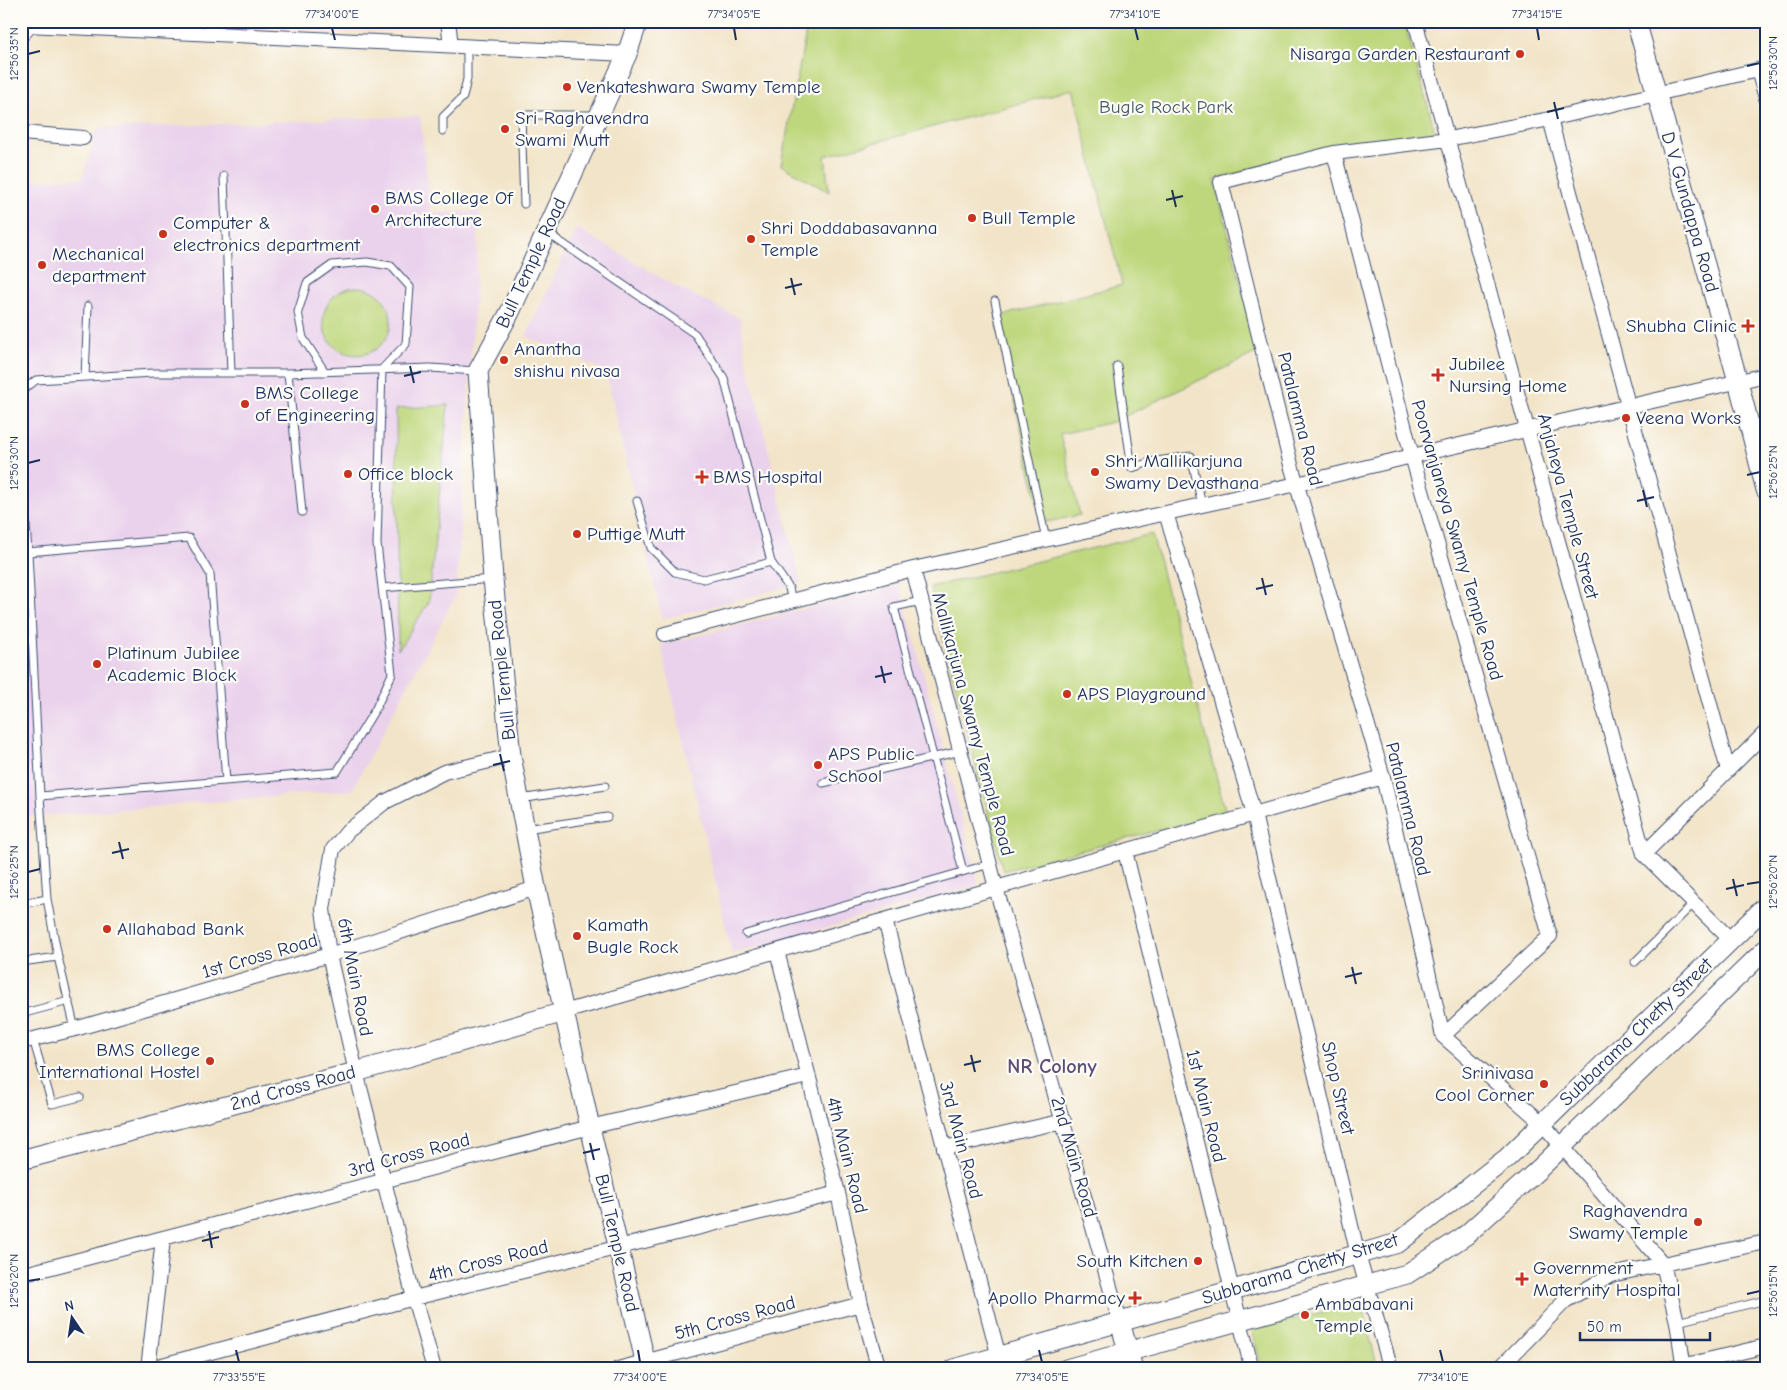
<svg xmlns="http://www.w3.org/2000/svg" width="1787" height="1390" font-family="'Comic Neue',sans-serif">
	<rect width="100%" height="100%" fill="#fdfcf7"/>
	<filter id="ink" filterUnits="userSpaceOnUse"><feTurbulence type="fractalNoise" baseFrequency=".02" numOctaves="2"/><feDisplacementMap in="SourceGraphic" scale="10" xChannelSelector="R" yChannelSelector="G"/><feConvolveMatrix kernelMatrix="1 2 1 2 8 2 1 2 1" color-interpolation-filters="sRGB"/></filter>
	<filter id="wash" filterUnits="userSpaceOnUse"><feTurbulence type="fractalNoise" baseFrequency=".0096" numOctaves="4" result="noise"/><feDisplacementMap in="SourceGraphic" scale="20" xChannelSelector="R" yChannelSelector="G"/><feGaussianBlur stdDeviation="1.12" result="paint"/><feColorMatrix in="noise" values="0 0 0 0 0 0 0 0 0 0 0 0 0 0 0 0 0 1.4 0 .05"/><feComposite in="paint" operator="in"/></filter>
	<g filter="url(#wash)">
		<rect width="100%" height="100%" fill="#f2e4c8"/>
		<path fill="#ead1ec" d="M 420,116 L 431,213 L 480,211 L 456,595 L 352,790 L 42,816 L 21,816 L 21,181 L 82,178 L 97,129 Z
			M 577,228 L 675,286 L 740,318 L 745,354 L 801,583 L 662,619 L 606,371 L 526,336 Z
			M 900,585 L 979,885 L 732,954 L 661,645 Z"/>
		<path fill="#bed77b" stroke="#6c836c" d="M 808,21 L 1404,21 L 1436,135 L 1331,146 L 1215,180 L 1258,352 L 1113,422 L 1060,434 L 1080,515 L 1042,523 L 996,317 L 1122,285 L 1073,89 L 825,156 L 829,192 L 781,165 Z
			M323 321a34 34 0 1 1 68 0a34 34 0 1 1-68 0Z
			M 448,405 L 429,602 L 398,650 L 396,409 Z
			M 1152,534 L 1226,813 L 1003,871 L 930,587 Z
			M 1361,1302 L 1378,1369 L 1262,1369 L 1252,1330 Z"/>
	</g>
	<g filter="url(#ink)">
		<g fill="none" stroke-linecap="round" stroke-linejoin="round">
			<g stroke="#3b4a6e" stroke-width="9">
				<path id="lane" d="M 443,131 L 443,117 L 463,97 L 467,79 L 467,46
					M 224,176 L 231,373
					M 524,204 L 521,115 L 599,115
					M 546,232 L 695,334 L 724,378 L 771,562 L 789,588 L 792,602
					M 995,301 L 1046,540
					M 1117,366 L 1132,468 L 1150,462 L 1191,456 L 1202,505
					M 288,373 L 302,512
					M 85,377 L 88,306
					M 21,392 L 36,380 L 153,373 L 288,373 L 430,368 L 476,371
					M 21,456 L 28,552 L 40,796 L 337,772 L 376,708 L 392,674 L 377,544 L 382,369 L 406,344 L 410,287 L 391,266 L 367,262 L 332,265 L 307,283 L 298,312 L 303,338 L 325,372
					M 637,501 L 651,548 L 675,572 L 704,579 L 771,562
					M 28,552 L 189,538 L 210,574 L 226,781
					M 382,588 L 493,579
					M 921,601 L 894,607 L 963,871
					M 823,783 L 961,751
					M 40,796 L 47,899 L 58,957 L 75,1029
					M 520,799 L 605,786
					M 525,829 L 607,817
					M 21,904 L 47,899
					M 746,934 L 990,864
					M 21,962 L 58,957
					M 1635,962 L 1693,904
					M 21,1014 L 69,1001
					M 33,1039 L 52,1104 L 80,1097
					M 1677,1322 L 1766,1300"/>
			</g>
			<g stroke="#3b4a6e" stroke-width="16">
				<path id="street" d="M 26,21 L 27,25 L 627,54
					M 448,21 L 451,45
					M 1415,21 L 1644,854 L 1731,940
					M 1758,70 L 1766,98
					M 1550,119 L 1728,770
					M 21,133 L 83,138
					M 1334,153 L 1412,456 L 1550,936 L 1443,1036
					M 1166,513 L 1254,814 L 1358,1255 L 1391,1369
					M 913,569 L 996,888 L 1120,1322
					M 665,634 L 913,569 L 1297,484 L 1412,456 L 1766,375
					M 1125,851 L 1232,1290 L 1252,1369
					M 1644,854 L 1766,732
					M 885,920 L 1002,1369
					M 777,951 L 838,1193 L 861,1304 L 879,1369
					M 564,1012 L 1383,777
					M 21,1042 L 75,1029 L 329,955 L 536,888
					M 944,1148 L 1064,1121
					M 21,1275 L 590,1127 L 808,1076
					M 147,1369 L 414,1298 L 838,1193
					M 148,1369 L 163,1239
					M 434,1369 L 414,1298 L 356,1072 L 329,955 L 323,909 L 333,849 L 348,831 L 385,802 L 444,772 L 511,756
					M 618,1369 L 861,1304
					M 1499,1369 L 1565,1301 L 1611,1275 L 1766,1242
					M 1670,1369 L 1766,1346
					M 1684,1369 L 1677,1322 L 1663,1264 L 1542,1123 L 1443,1036 L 1383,777 L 1291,465 L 1221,182 L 1334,153 L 1448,139 L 1550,119 L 1766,68"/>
			</g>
			<g stroke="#3b4a6e" stroke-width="21">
				<path id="secondary" d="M 638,21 L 627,54 L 510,312 L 478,371 L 493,579 L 511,756 L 536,888 L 590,1127 L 647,1369
					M 1636,21 L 1738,381 L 1766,490
					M 21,32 L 31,21
					M 21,1160 L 356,1072 L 564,1012
					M 1120,1322 L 1133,1369
					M 954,1369 L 1398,1243 L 1507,1158 L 1766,906
					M 1066,1369 L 1407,1274 L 1466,1235 L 1539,1169 L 1766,949"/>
			</g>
			<use href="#lane" stroke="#fff" stroke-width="7"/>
			<use href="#street" stroke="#fff" stroke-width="14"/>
			<use href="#secondary" stroke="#fff" stroke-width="19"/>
		</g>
	</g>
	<path fill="none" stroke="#1b2f5e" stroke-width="2" d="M 332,28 L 335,40M 734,28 L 736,40M 1135,28 L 1138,40M 1537,28 L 1539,40M 28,54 L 40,51M 1747,66 L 1760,63M 1554,102 L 1558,119M 1547,112 L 1564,108M 1172,190 L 1176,207M 1166,200 L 1183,196M 791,278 L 795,295M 785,288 L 802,284M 410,366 L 414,383M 404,376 L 421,372M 28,463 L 40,460M 1747,475 L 1760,472M 1643,490 L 1647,507M 1637,501 L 1654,497M 1262,578 L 1266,595M 1256,589 L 1273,585M 881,666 L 885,683M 875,677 L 892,673M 500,754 L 504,771M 493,765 L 510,761M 119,842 L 123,859M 112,853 L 129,849M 28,872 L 40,869M 1733,879 L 1737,896M 1747,884 L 1760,882M 1726,889 L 1744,885M 1352,967 L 1356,984M 1345,977 L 1362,973M 971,1055 L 975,1072M 964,1065 L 981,1061M 590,1143 L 594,1160M 583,1153 L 600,1149M 209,1231 L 212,1248M 202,1241 L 219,1237M 28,1281 L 40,1279M 1747,1294 L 1760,1291M 236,1350 L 239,1362M 638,1350 L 640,1362M 1039,1350 L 1042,1362M 1440,1350 L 1443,1362"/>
	<g fill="#c8321e" stroke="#fdfcf7" stroke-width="2">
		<circle cx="1520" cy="54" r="5"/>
		<circle cx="567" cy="87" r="5"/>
		<circle cx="505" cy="129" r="5"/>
		<circle cx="375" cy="209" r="5"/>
		<circle cx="972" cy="218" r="5"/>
		<circle cx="163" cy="234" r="5"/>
		<circle cx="751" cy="239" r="5"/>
		<circle cx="42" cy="265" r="5"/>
		<path d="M1745.5 318.5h5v5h5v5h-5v5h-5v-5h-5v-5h5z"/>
		<circle cx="504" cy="360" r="5"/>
		<path d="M1435.5 367.5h5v5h5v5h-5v5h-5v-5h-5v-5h5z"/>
		<circle cx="245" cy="404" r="5"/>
		<circle cx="1626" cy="418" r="5"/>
		<circle cx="1095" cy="472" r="5"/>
		<circle cx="348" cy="474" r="5"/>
		<path d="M699.5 469.5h5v5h5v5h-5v5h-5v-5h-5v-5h5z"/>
		<circle cx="577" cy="534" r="5"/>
		<circle cx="97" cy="664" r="5"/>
		<circle cx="1067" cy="694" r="5"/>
		<circle cx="818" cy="765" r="5"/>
		<circle cx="107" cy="929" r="5"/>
		<circle cx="577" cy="936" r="5"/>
		<circle cx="210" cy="1061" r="5"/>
		<circle cx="1544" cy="1084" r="5"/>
		<circle cx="1698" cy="1222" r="5"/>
		<circle cx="1198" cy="1261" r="5"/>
		<path d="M1519.5 1271.5h5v5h5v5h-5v5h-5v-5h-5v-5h5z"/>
		<path d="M1132.5 1290.5h5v5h5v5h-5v5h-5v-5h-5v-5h5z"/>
		<circle cx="1305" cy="1315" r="5"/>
	</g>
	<g text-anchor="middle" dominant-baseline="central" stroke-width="4.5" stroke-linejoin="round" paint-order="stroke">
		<g font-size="19" fill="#1b2f5e" stroke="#fdfcf7" text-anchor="start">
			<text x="1510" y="54" text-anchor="end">Nisarga Garden Restaurant</text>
			<text x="577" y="87">Venkateshwara Swamy Temple</text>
			<text x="515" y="118">Sri Raghavendra<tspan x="515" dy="22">Swami Mutt</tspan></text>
			<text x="385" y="198">BMS College Of<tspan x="385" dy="22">Architecture</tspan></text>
			<text x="982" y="218">Bull Temple</text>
			<text x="173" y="223">Computer &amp;<tspan x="173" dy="22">electronics department</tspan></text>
			<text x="761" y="228">Shri Doddabasavanna<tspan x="761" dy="22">Temple</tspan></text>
			<text x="52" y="254">Mechanical<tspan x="52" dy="22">department</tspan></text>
			<text x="1737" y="326" text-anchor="end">Shubha Clinic</text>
			<text x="514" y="349">Anantha<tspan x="514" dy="22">shishu nivasa</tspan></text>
			<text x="1449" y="364">Jubilee<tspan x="1449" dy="22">Nursing Home</tspan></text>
			<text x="255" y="393">BMS College<tspan x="255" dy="22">of Engineering</tspan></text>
			<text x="1636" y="418">Veena Works</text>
			<text x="1105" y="461">Shri Mallikarjuna<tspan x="1105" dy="22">Swamy Devasthana</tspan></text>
			<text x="358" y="474">Office block</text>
			<text x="713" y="477">BMS Hospital</text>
			<text x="587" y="534">Puttige Mutt</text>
			<text x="107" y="653">Platinum Jubilee<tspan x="107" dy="22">Academic Block</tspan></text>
			<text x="1077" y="694">APS Playground</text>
			<text x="828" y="754">APS Public<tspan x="828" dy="22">School</tspan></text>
			<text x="587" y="925">Kamath<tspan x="587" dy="22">Bugle Rock</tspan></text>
			<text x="117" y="929">Allahabad Bank</text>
			<text x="200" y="1050" text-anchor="end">BMS College<tspan x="200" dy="22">International Hostel</tspan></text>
			<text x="1534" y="1073" text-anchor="end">Srinivasa<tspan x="1534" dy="22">Cool Corner</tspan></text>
			<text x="1688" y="1211" text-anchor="end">Raghavendra<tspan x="1688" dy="22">Swamy Temple</tspan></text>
			<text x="1188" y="1261" text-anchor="end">South Kitchen</text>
			<text x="1533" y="1268">Government<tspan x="1533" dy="22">Maternity Hospital</tspan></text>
			<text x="1125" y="1298" text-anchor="end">Apollo Pharmacy</text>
			<text x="1315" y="1304">Ambabavani<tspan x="1315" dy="22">Temple</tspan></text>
		</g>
		<g font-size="19" fill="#445965" stroke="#fdfcf7">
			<text x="1166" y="107">Bugle Rock Park</text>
		</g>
		<g font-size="19" fill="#1b2f5e" stroke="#fdfcf7">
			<text transform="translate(1690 212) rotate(74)">D V Gundappa Road</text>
			<text transform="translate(531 263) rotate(-65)">Bull Temple Road</text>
			<text transform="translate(1300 419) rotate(76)">Patalamma Road</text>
			<text transform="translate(1568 506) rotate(75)">Anjaheya Temple Street</text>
			<text transform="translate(1457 540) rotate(74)">Poorvanjaneya Swamy Temple Road</text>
			<text transform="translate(502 670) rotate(-96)">Bull Temple Road</text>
			<text transform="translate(973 724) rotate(75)">Mallikarjuna Swamy Temple Road</text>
			<text transform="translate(1408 809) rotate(76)">Patalamma Road</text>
			<text transform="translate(260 956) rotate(-16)">1st Cross Road</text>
			<text transform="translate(355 977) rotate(79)">6th Main Road</text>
			<text transform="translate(1636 1032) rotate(-44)">Subbarama Chetty Street</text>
			<text transform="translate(293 1088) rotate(-15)">2nd Cross Road</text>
			<text transform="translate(1338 1088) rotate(77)">Shop Street</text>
			<text transform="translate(1206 1106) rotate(76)">1st Main Road</text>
			<text transform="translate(961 1140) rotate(75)">3rd Main Road</text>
			<text transform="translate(409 1155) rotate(-15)">3rd Cross Road</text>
			<text transform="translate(847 1155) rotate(76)">4th Main Road</text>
			<text transform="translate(1074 1157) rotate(74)">2nd Main Road</text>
			<text transform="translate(617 1243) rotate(77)">Bull Temple Road</text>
			<text transform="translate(488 1261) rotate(-14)">4th Cross Road</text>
			<text transform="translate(1300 1269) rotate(-17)">Subbarama Chetty Street</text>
			<text transform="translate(735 1318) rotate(-15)">5th Cross Road</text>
		</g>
		<g font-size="20" font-weight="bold" fill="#5e4e77" stroke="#fdfcf7">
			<text x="1052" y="1066">NR Colony</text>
		</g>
	</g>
	<rect width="1787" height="1390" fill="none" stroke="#fdfcf7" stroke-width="55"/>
	<g transform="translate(72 1318) rotate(347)" stroke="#fdfcf7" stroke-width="4" paint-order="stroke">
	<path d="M0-4L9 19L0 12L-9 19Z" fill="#1b2f5e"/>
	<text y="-8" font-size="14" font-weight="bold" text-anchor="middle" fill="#1b2f5e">N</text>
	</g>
	<path d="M1580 1332v8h130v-8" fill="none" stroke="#1b2f5e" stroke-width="2.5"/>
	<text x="1587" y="1332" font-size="15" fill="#1b2f5e" stroke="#fdfcf7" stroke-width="4" paint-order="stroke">50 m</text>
	<rect x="28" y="28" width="1732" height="1334" fill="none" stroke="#1b2f5e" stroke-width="2"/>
	<g font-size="12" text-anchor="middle" fill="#1b2f5e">
		<text x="332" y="18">77°34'00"E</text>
		<text x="734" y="18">77°34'05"E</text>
		<text x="1135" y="18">77°34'10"E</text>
		<text x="1537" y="18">77°34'15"E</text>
		<text transform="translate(14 54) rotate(-90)" y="4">12°56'35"N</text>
		<text transform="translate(1773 63) rotate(-90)" y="4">12°56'30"N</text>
		<text transform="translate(14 463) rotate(-90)" y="4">12°56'30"N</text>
		<text transform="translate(1773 472) rotate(-90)" y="4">12°56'25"N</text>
		<text transform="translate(14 872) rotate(-90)" y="4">12°56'25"N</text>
		<text transform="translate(1773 882) rotate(-90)" y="4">12°56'20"N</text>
		<text transform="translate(14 1281) rotate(-90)" y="4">12°56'20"N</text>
		<text transform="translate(1773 1291) rotate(-90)" y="4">12°56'15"N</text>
		<text x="239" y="1381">77°33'55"E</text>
		<text x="640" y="1381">77°34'00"E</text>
		<text x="1042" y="1381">77°34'05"E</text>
		<text x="1443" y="1381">77°34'10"E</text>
	</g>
</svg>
